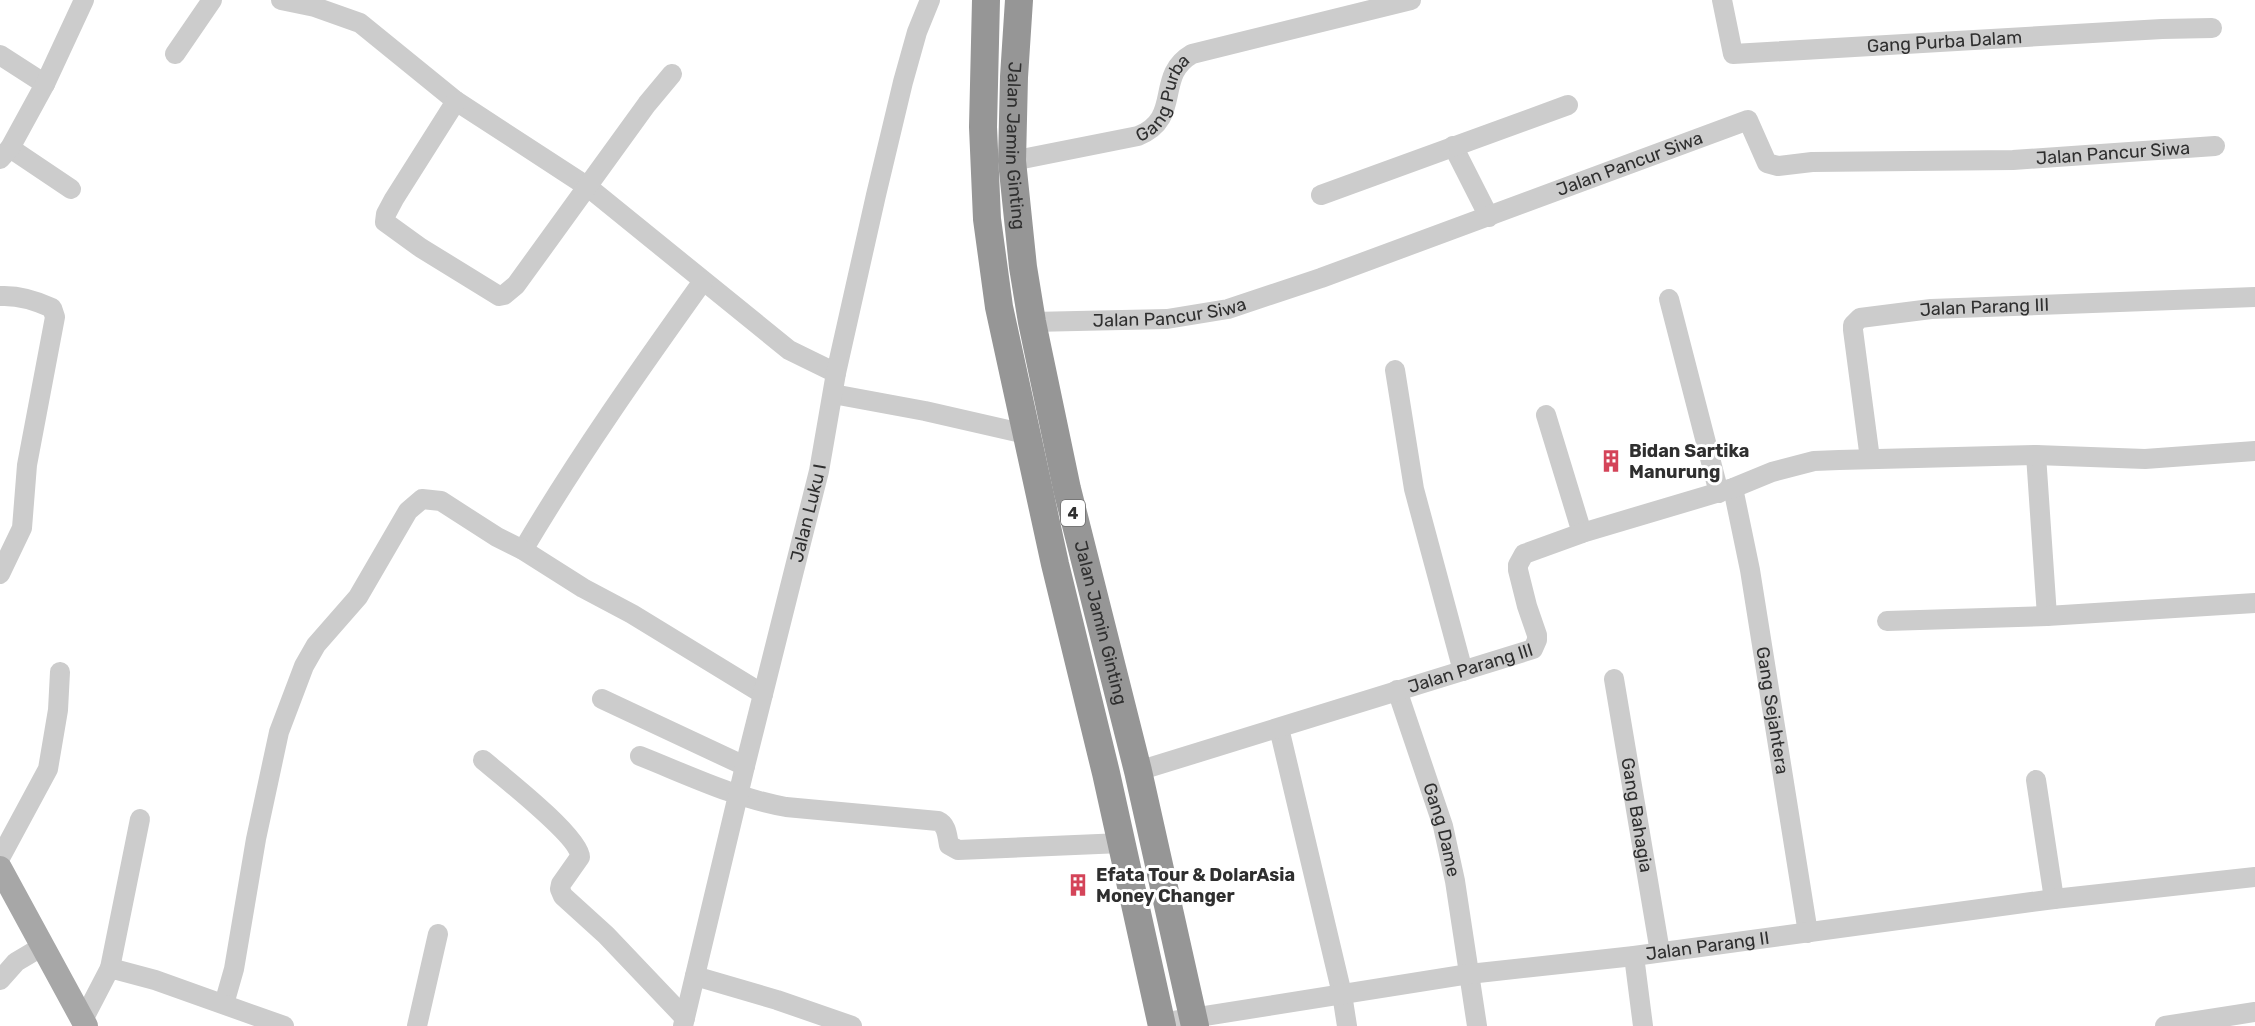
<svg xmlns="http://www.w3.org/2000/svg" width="2255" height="1026" font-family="Rubik,sans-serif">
	<rect width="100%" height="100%" fill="#fff"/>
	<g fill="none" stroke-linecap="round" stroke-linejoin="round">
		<g stroke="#ccc" stroke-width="20">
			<path d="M 281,0 L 315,7 L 360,23 L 456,101 L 588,187 L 789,350 L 836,373"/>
			<path id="s1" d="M 1722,0 L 1733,54 L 2162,29 L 2212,28"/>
			<path d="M 175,54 L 212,0"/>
			<path d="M 0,55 L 45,84"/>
			<path d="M 456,101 L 394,199 L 386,214 L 385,222 L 421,248 L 499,296 L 504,295 L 516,285 L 647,104 L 672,74"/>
			<path d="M 1453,146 L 1489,217"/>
			<path d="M 10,148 L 71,189"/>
			<path d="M 0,159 L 10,148 L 45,84 L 84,0"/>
			<path id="s2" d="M 1012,161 L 1138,136 C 1183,118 1154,76 1192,54 L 1411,0"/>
			<path d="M 1321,195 L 1568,105"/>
			<path d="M 0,296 C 18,295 35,300 52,308 L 55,317 L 27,465 L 22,528 L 0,574"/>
			<path d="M 1669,299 L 1719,493"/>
			<path id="s3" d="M 1032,322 L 1167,319 L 1228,309 L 1321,278 L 1748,120 L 1767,163 L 1778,166 L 1812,162 L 2013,160 L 2215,146"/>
			<path d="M 1395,370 L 1414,489 L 1463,671"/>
			<path d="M 833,394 L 925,411 L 1026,434"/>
			<path d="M 1546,415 L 1582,533"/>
			<path d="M 2036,455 L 2047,616"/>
			<path id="s4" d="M 1870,459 L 1853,330 L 1853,325 L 1860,318 L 1931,309 L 2255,297"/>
			<path id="s5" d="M 1733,488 L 1750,570 L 1808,933"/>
			<path d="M 523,550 C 578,457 640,369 703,281"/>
			<path d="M 1887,621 L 2047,616 L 2255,603"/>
			<path id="s6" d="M 1614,679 L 1660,952"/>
			<path id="s7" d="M 1397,690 L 1443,826 L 1455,881 L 1477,1026"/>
			<path d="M 602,699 L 745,766"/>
			<path d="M 1279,728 L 1342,994 L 1347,1026"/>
			<path d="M 640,756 C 688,775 735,798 786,807 L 938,821 C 947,825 947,835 949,845 L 958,850 L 1122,843"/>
			<path d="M 483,760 C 502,776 580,837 580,857 L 561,884 L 560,889 L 563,896 L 606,935 L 685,1018"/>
			<path id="s8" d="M 1138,771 L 1533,649 L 1537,640 L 1537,635 L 1527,606 L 1518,570 L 1518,565 L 1524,554 L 1582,533 L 1733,488 L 1772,472 L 1814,461 L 1839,460 L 2036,455 L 2145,459 L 2255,451"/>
			<path d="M 2036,780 L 2054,899"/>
			<path d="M 0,858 L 48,769 L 58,710 L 60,672"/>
			<path d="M 1634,956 L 1643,1026"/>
			<path d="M 110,968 L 140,819"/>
			<path d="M 695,976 L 777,1000 L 852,1026"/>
			<path d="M 0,980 L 16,962 L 43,946"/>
			<path d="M 224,1004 L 234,969 L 256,839 L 279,732 L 304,666 L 316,645 L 358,597 L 408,511 L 422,499 L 441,501 L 497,537 L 523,550 L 583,588 L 632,614 L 763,694"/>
			<path d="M 83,1020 L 110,968 L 155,980 L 284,1026"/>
			<path id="s9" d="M 1161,1023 L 1469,974 L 1634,956 L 2054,899 L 2255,877"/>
			<path d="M 417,1026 L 438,934"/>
			<path id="s10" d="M 683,1026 L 745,766 L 819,471 L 836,373 L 876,195 L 903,82 L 917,32 L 930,0"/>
			<path d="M 2165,1026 L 2255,1012"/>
		</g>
		<path stroke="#a7a7a7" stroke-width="24" d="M 0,868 L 86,1026"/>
		<g stroke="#969696" stroke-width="28">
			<path d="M 986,0 L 983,127 L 987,219 L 999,307 L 1055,564 L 1106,773 L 1162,1026"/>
			<path id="s11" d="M 1019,0 L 1014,77 L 1012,161 L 1023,267 L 1032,322 L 1067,489 L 1138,771 L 1195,1026"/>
		</g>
	</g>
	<defs>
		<g id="building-bare" transform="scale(1.8)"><path d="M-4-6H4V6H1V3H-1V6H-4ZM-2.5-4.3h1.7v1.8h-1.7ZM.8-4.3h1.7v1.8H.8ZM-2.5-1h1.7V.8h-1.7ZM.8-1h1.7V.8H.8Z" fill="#d44459" stroke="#fff" stroke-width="2.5" paint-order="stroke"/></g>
	</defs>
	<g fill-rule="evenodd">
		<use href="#building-bare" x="1611" y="461"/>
		<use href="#building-bare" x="1078" y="885"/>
	</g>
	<g text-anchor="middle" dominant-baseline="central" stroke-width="6" stroke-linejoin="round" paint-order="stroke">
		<rect fill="#fff" stroke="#6d6d6d" stroke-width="1.5" x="1061" y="500" width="24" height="26" rx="4.5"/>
		<g font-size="16" font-weight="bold" fill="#2f2f2f">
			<text x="1073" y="513">4</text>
		</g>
		<g font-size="18" fill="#2f2f2f" stroke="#fff">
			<text stroke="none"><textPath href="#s1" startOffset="267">Gang Purba Dalam</textPath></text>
			<text stroke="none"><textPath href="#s2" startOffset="176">Gang Purba</textPath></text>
			<text stroke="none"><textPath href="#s11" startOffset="146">Jalan Jamin Ginting</textPath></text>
			<text stroke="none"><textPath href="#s3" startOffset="1144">Jalan Pancur Siwa</textPath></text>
			<text stroke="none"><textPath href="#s3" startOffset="624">Jalan Pancur Siwa</textPath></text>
			<text stroke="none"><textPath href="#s4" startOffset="270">Jalan Parang III</textPath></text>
			<text stroke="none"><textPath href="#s3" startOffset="138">Jalan Pancur Siwa</textPath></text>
			<text stroke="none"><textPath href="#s10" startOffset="528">Jalan Luku I</textPath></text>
			<text stroke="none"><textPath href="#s11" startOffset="632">Jalan Jamin Ginting</textPath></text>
			<text stroke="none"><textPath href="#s8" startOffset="348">Jalan Parang III</textPath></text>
			<text stroke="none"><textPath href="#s5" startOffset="226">Gang Sejahtera</textPath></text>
			<text stroke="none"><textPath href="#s6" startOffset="138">Gang Bahagia</textPath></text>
			<text stroke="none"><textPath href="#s7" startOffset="147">Gang Dame</textPath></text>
			<text stroke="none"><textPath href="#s9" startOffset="552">Jalan Parang II</textPath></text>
		</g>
		<g font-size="18" font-weight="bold" fill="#2f2f2f" stroke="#fff" text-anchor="start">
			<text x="1629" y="451">Bidan Sartika<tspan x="1629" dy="21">Manurung</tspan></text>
			<text x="1096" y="875">Efata Tour &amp; DolarAsia<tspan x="1096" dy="21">Money Changer</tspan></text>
		</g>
	</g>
</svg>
